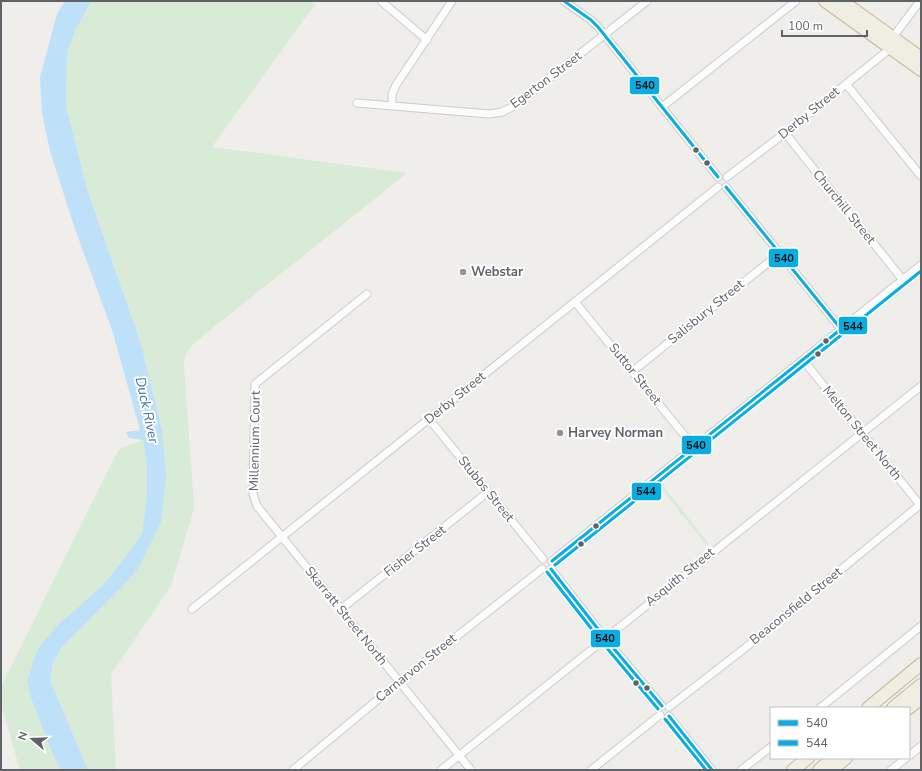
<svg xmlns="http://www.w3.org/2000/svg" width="922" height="771" font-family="'Nunito Sans',sans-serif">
	<rect width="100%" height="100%" fill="#efeeea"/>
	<path fill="#d8ebd6" d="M 91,1 L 310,1 L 315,4 L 212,147 L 407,173 L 204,335 C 192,346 185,348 184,366 L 194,508 L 171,586 L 111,674 L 116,770 L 88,770 L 50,680 L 53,663 L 62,647 L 137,571 L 162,430 L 141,344 L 88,192 L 66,106 L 67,52 L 76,29 Z
		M 143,440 L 147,465 L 147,496 L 142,534 L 120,564 L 101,587 L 58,625 L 38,648 L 27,681 L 56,762 L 61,770 L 20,770 L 1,704 L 1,687 L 118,450 Z
		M 663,486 L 709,544 L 707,546 L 661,488 Z"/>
	<path fill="#bfe0f9" d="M 65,1 L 91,1 L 76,29 L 67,52 L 66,106 L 88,192 L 141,344 L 162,430 L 166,476 L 161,522 L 137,571 L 62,647 L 53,663 L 50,680 L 88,770 L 61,770 L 56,762 L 31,698 L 27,681 L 38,648 L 58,625 L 101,587 L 120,564 L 142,534 L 147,496 L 147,465 L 143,440 L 129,438 L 126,432 L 140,430 L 113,333 L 74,226 L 50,151 L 42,113 L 40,77 L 57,14 Z"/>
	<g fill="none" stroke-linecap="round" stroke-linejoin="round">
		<g stroke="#cbcccc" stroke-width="9">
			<path id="street" d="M 381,1 L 427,40
				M 564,1 L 591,20 L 598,27 L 718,177
				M 893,37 L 920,1
				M 846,84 L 921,176
				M 357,103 L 489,114 L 502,112 L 514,106 L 647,1
				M 392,106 L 392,94 L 396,85 L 452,1
				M 662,107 L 796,1
				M 785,133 L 903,280
				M 727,177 L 785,133 L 891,48
				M 726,187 L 841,329
				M 367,294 L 255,384 L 253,494 L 257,506 L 471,770
				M 575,302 L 694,447
				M 803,360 L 921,506
				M 633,371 L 779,254
				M 429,419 L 543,559
				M 552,561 L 921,265
				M 551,569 L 605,638 L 662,706
				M 192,609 L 718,187
				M 341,609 L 488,492
				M 669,707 L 745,648 L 921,504
				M 820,708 L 921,626
				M 669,716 L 712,770
				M 909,756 L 921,746
				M 293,770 L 399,682 L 542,569
				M 441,770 L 921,386
				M 591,770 L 660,715
				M 741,770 L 771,747
				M 891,770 L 906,758"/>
		</g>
		<g stroke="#c8b996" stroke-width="14">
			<path id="highway" d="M 825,1 L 921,70
				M 842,1 L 921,58
				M 868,708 L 921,664
				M 893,708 L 921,685
				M 909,708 L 921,698
				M 793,770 L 808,758
				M 819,770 L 833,758
				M 831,770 L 846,758"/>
		</g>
		<use href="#street" stroke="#fdfcfc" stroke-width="7"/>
		<use href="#highway" stroke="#f0ede3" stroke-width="12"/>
		<g stroke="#fff" stroke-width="6">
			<path id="bus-1" d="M 564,1 L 591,20 L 598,27 L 718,177
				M 726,187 L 841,329
				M 552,561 L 841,329
				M 551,569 L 605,638 L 662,706
				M 669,716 L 712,770"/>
		</g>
		<g stroke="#fff" stroke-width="6">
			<path id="bus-2" d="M 555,565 L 921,271
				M 547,572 L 601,641 L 658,709
				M 665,719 L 706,770"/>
		</g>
		<use href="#bus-1" stroke="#0aade2" stroke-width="3"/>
		<use href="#bus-2" stroke="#0aade2" stroke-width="3"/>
	</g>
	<g fill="#5f6368" stroke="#fff" stroke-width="1.5">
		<circle cx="696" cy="150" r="3.5"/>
		<circle cx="707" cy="163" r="3.5"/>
		<circle cx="826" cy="341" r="3.5"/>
		<circle cx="818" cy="354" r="3.5"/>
		<circle cx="596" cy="526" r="3.5"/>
		<circle cx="581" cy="544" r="3.5"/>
		<circle cx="636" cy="683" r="3.5"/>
		<circle cx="647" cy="688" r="3.5"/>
	</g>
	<g fill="#919496" stroke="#fff" stroke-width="1.5">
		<circle cx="463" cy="272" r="4"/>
		<circle cx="560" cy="433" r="4"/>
	</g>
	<g text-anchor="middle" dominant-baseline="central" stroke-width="4" stroke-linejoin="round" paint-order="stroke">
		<g font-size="13" fill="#5f6368" stroke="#fff">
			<text transform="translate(546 80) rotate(-37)">Egerton Street</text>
			<text transform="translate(809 113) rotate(-39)">Derby Street</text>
			<text transform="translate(844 207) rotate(51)">Churchill Street</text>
			<text transform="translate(706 312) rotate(-39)">Salisbury Street</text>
			<text transform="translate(635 374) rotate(51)">Suttor Street</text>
			<text transform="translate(455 398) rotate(-39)">Derby Street</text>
			<text transform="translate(862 433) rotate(51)">Melton Street North</text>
			<text transform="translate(255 441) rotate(-89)">Millennium Court</text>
			<text transform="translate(486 489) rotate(51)">Stubbs Street</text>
			<text transform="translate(415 551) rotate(-38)">Fisher Street</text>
			<text transform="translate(680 577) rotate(-39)">Asquith Street</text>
			<text transform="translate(796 606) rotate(-39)">Beaconsfield Street</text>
			<text transform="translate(346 616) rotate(51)">Skarratt Street North</text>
			<text transform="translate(416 668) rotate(-39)">Carnarvon Street</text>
		</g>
		<g font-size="13" font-weight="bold" fill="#5f6368" stroke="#fff" text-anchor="start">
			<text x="471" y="272">Webstar</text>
			<text x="568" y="433">Harvey Norman</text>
		</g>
		<g font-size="14" font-style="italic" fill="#4174aa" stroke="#fff">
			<text transform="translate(147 410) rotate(78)">Duck River</text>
		</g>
	</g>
	<g stroke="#fff" stroke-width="1.5">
		<rect x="629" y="76" width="31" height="19" rx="4" fill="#0aade2"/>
		<rect x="768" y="248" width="31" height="20" rx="4" fill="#0aade2"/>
		<rect x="838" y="316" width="30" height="19" rx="4" fill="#0aade2"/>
		<rect x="681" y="435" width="31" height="20" rx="4" fill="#0aade2"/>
		<rect x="631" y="482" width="31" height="19" rx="4" fill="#0aade2"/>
		<rect x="590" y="629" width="31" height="19" rx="4" fill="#0aade2"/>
	</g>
	<g font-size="11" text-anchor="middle" font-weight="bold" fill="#111">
		<text x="645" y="89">540</text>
		<text x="784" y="262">540</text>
		<text x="853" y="330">544</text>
		<text x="696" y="449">540</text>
		<text x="646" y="495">544</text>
		<text x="605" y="642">540</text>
	</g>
	<rect width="922" height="771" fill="none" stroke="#5f6368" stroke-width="4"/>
	<rect x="770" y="707" width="140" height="52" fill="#ffffff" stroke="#bfc1c3"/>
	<rect x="778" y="720" width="20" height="6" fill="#0aade2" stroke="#bfc1c3"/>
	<text x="806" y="727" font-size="12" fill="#5f6368">540</text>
	<rect x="778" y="740" width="20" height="6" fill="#0aade2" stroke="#bfc1c3"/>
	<text x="806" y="747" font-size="12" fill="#5f6368">544</text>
	<g transform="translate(32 739) rotate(289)" stroke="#ffffff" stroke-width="3" paint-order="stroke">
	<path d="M0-3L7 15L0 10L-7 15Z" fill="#5f6368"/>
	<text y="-6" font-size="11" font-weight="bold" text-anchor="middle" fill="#5f6368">N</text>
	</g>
	<path d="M782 30v6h85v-6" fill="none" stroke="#5f6368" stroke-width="2"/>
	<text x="788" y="30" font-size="12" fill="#5f6368" stroke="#ffffff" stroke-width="3" paint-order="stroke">100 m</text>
</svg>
